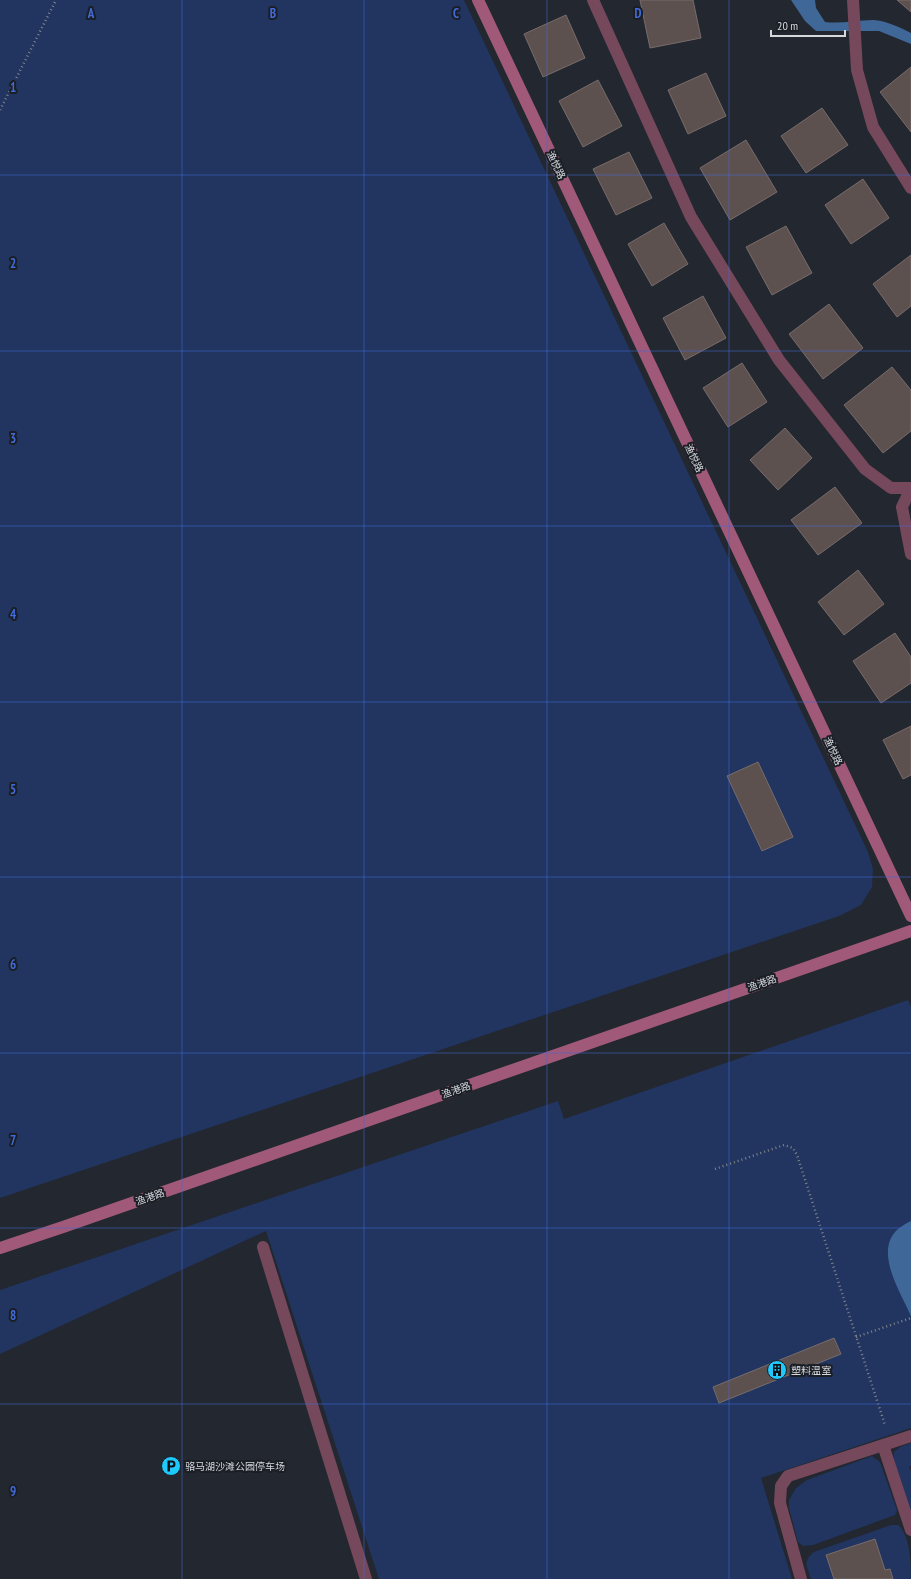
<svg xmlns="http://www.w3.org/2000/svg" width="911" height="1579" font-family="'PT Sans Narrow','Noto Sans SC',sans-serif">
	<rect width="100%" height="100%" fill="#23272f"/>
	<path fill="#213560" d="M 0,0 L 464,0 L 868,852 L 873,869 L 872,887 L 861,905 L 839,916 L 0,1198 Z
		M 908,1000 L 911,1007 L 911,1428 L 761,1478 L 792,1579 L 379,1579 L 266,1231 L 0,1354 L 0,1290 L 558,1101 L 564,1119 Z
		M 911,1443 L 911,1466 L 909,1466 L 911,1472 L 911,1515 L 894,1459 L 894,1452 L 900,1447 Z
		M 872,1456 L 880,1462 L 897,1510 L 895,1515 L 813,1545 L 803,1546 L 798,1542 L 789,1508 L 789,1500 L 796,1488 L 807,1480 Z
		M 891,1525 L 898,1525 C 910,1534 911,1564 911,1579 L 811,1579 C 807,1566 802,1562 814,1552 Z"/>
	<path fill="#3f6797" d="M 791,0 L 815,0 L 816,8 L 825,22 C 841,24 857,20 873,20 C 887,21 899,27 911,33 L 911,44 L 879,31 L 816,31 L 805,21 Z
		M 911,1221 L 911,1316 C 901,1293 873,1251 898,1229 C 902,1226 906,1223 911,1221 Z"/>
	<path fill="#5d5150" stroke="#786c6b" d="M 640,0 L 693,0 L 701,38 L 650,48 Z
		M 897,0 L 911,0 L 911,12 Z
		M 566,15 L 585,58 L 543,77 L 524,34 Z
		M 911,67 L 911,132 L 880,92 Z
		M 706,73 L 726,116 L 688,134 L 668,90 Z
		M 598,80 L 622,126 L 583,147 L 559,101 Z
		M 822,108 L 848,145 L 806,173 L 781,136 Z
		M 746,140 L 777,192 L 730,220 L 700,168 Z
		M 629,152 L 652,198 L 616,215 L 593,169 Z
		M 863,179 L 889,218 L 851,244 L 825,205 Z
		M 664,223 L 688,264 L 652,286 L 628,244 Z
		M 786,226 L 812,273 L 772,295 L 746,247 Z
		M 911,255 L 911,306 L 897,317 L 873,284 Z
		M 703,296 L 726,338 L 685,360 L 663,318 Z
		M 829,304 L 863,348 L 823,379 L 789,334 Z
		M 742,363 L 767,402 L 728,427 L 703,388 Z
		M 892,367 L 911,390 L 911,431 L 883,453 L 844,405 Z
		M 785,428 L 812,458 L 778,490 L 750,460 Z
		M 835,487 L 862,523 L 818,555 L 791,520 Z
		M 858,570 L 884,604 L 844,635 L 818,602 Z
		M 895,633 L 911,657 L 911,683 L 881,703 L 853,661 Z
		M 911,726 L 911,775 L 903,779 L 883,740 Z
		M 758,762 L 793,837 L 762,851 L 727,776 Z
		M 834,1338 L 841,1354 L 719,1403 L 713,1387 Z
		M 875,1539 L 885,1570 L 890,1569 L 893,1579 L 834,1579 L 826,1555 Z"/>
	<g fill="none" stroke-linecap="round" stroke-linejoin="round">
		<path stroke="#80848a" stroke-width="2.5" stroke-dasharray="1 3" stroke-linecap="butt" d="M 0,110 L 56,0
			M 715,1169 L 784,1145 L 793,1148 L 797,1155 L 885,1425
			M 856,1337 L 911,1318"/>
		<path stroke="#75485b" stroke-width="12" d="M 593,0 L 691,217 L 779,360 L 865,469 L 891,488 L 911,488
			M 853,0 L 857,70 L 873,127 L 911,188
			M 911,488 L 902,507 L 911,554
			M 263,1247 L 366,1579
			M 883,1445 L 911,1530
			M 801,1579 L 780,1503 L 781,1486 L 788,1476 L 911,1436"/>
		<path stroke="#a05978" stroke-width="12" d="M 478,0 L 911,916
			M 0,1248 L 63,1227 L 911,931"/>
	</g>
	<path fill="none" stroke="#426ad9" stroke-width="1" stroke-opacity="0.55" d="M 182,0 L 182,1579M 364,0 L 364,1579M 547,0 L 547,1579M 729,0 L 729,1579M 0,175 L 911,175M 0,351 L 911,351M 0,526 L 911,526M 0,702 L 911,702M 0,877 L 911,877M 0,1053 L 911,1053M 0,1228 L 911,1228M 0,1404 L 911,1404"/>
	<defs>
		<g id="building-disc" transform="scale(1)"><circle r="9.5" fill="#20c9fd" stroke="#1a1e25"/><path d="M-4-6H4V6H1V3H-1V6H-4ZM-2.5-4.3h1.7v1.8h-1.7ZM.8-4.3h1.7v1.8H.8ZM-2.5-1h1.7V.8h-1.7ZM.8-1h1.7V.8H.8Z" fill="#111"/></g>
		<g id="parking-disc" transform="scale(1)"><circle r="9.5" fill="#20c9fd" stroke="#1a1e25"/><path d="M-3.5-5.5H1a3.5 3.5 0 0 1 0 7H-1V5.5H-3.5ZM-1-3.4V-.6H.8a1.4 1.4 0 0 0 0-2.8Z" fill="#111"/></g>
	</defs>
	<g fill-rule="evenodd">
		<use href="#building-disc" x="777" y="1370"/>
		<use href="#parking-disc" x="171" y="1466"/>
	</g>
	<g text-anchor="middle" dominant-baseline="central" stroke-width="4" stroke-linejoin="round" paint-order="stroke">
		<g font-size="10" fill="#d5d8dd" stroke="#1a1e25">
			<text transform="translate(556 165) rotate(65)">渔悦路</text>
			<text transform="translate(694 458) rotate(65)">渔悦路</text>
			<text transform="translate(833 751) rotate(65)">渔悦路</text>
			<text transform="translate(762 983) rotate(-19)">渔港路</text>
			<text transform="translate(456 1090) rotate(-19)">渔港路</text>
			<text transform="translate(150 1197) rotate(-19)">渔港路</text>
		</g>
		<g font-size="10" fill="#d5d8dd" stroke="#1a1e25" text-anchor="start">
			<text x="791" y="1370">塑料温室</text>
			<text x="185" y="1466">骆马湖沙滩公园停车场</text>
		</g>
	</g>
	<g font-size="13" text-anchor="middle" font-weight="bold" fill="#426ad9" stroke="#1a1e25" stroke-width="4" stroke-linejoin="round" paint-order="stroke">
		<text x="91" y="18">A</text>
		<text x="273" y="18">B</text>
		<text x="456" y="18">C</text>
		<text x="638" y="18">D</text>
		<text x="13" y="92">1</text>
		<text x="13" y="268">2</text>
		<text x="13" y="443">3</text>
		<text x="13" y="619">4</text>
		<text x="13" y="794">5</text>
		<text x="13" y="969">6</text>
		<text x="13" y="1145">7</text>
		<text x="13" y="1320">8</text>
		<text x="13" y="1496">9</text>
	</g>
	<path d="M771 30v6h74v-6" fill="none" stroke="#d5d8dd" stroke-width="2"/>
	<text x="777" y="30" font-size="12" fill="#d5d8dd" stroke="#1a1e25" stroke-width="3" paint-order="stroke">20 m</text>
</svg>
